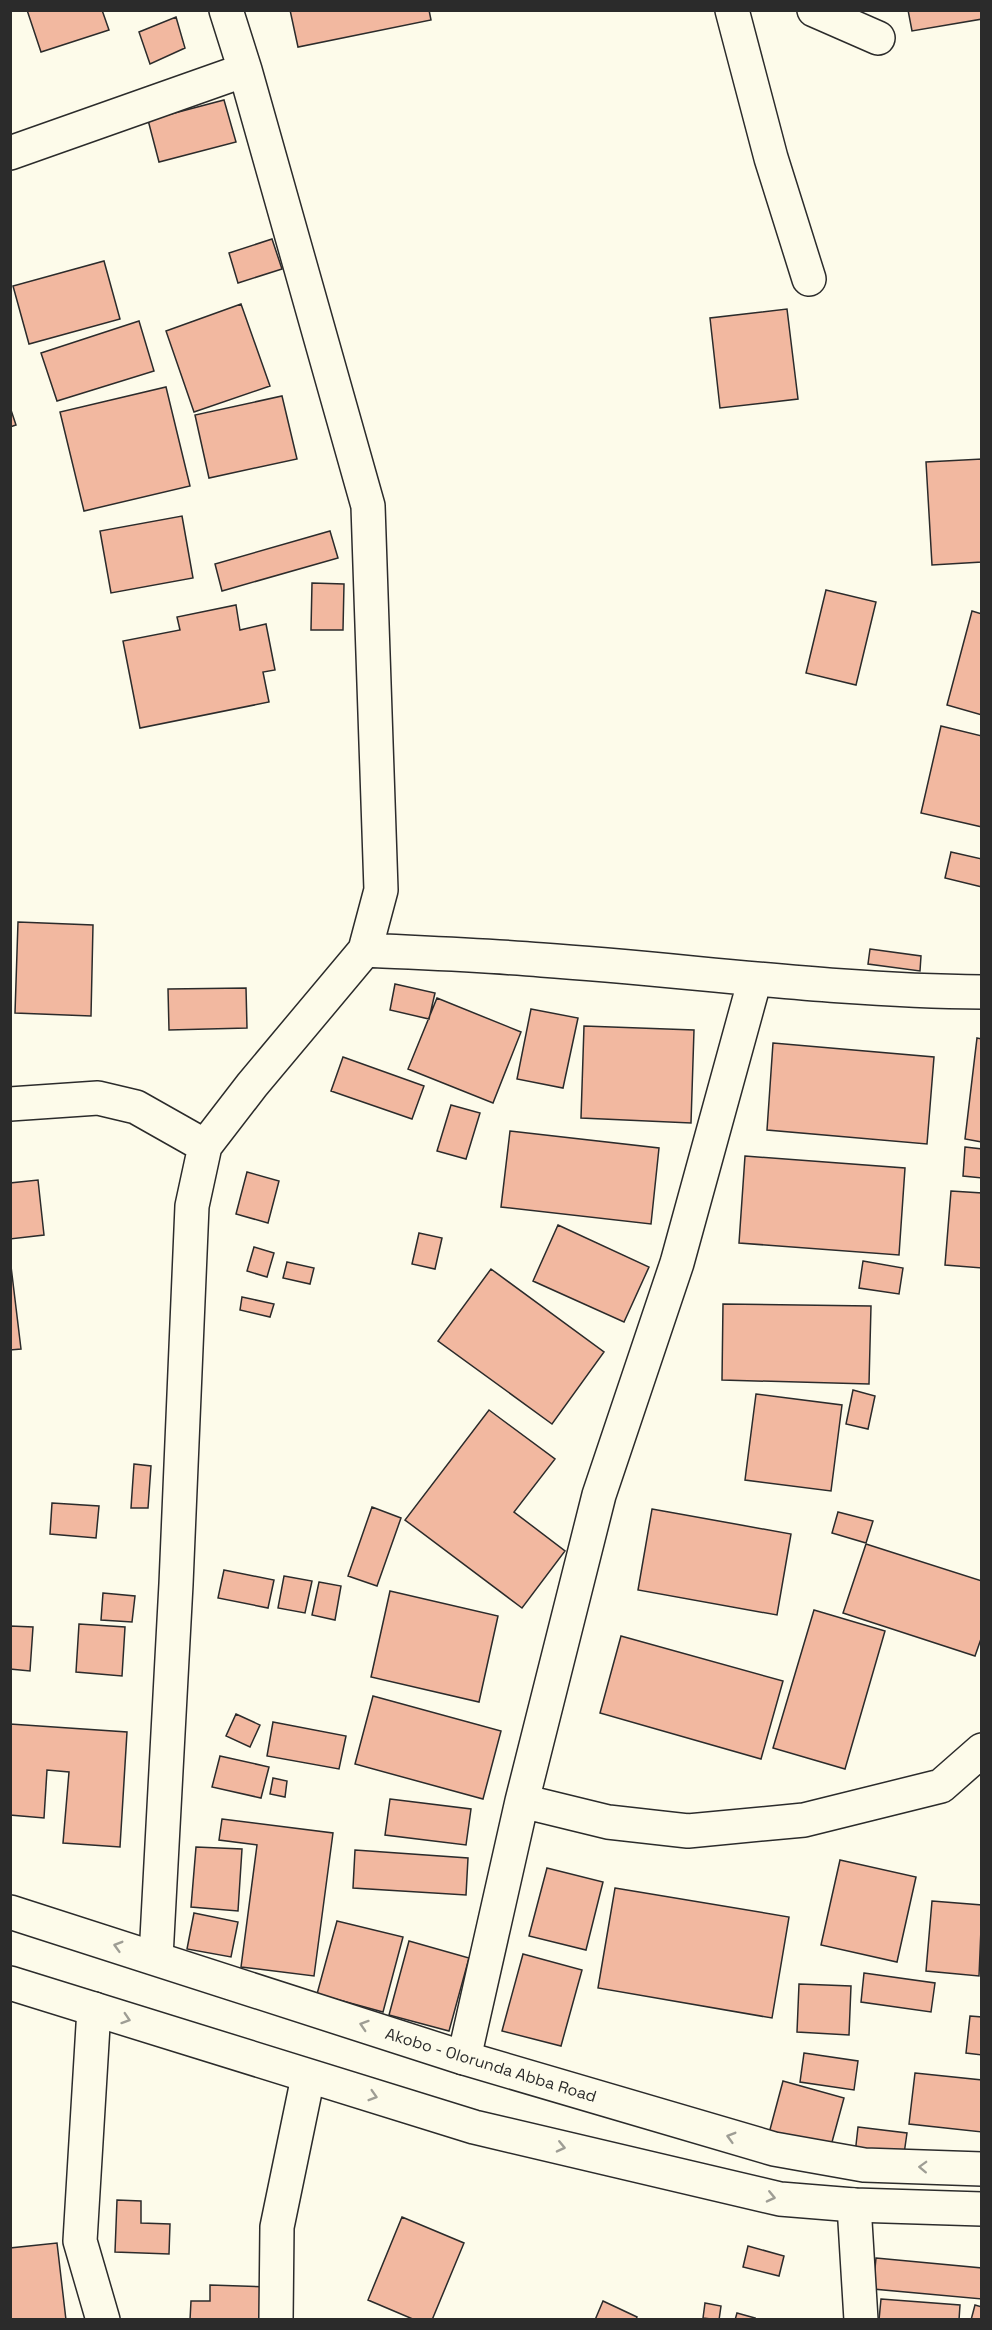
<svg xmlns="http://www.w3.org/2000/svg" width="992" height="2330" font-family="'Space Grotesk',sans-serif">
	<rect width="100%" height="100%" fill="#fdfbea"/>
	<path fill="#f2b8a0" stroke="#2b2b2b" stroke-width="1.5" d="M 27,10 L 102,10 L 109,30 L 41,52 Z
		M 290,10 L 429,10 L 431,20 L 298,47 Z
		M 908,10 L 982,10 L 982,19 L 912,31 Z
		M 176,17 L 185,48 L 150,64 L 139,32 Z
		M 224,100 L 236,142 L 159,162 L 148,120 Z
		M 272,239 L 282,269 L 238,283 L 229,253 Z
		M 104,261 L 120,319 L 29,344 L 13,286 Z
		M 241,304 L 270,386 L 194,412 L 166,331 Z
		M 787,309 L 798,399 L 720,408 L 710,318 Z
		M 139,321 L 154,371 L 57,401 L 41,353 Z
		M 166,387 L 190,486 L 84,511 L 60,412 Z
		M 282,396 L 297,459 L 209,478 L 195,415 Z
		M 10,407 L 16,425 L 10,427 Z
		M 982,459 L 982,562 L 932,565 L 926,462 Z
		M 182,516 L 193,578 L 111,593 L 100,531 Z
		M 330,531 L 338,558 L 222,591 L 215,564 Z
		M 312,583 L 344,584 L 343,630 L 311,630 Z
		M 826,590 L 876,602 L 856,685 L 806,673 Z
		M 236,605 L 240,630 L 266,624 L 275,670 L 263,672 L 269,702 L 140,728 L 123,641 L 180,630 L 177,617 Z
		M 972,611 L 982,614 L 982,715 L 947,705 Z
		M 941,726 L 982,736 L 982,827 L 921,813 Z
		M 951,852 L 982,859 L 982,887 L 945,878 Z
		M 18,922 L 93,925 L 91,1016 L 15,1013 Z
		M 870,949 L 921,956 L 920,971 L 868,964 Z
		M 395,984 L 435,993 L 429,1019 L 390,1010 Z
		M 246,988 L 247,1028 L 169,1030 L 168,989 Z
		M 437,998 L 521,1032 L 493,1103 L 408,1069 Z
		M 531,1009 L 578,1018 L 563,1088 L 517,1079 Z
		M 584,1026 L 694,1030 L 691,1123 L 581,1118 Z
		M 977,1038 L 982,1039 L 982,1142 L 965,1139 Z
		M 773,1043 L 934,1057 L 927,1144 L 767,1130 Z
		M 343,1057 L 424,1086 L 412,1119 L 331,1091 Z
		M 451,1105 L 480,1113 L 466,1159 L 437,1151 Z
		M 510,1131 L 659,1148 L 651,1224 L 501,1207 Z
		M 965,1147 L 982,1149 L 982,1178 L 963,1176 Z
		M 745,1156 L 905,1168 L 899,1255 L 739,1243 Z
		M 247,1172 L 279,1181 L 268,1223 L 236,1214 Z
		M 38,1180 L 44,1235 L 10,1239 L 10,1183 Z
		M 951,1191 L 982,1193 L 982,1268 L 945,1265 Z
		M 558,1225 L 649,1267 L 624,1322 L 533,1281 Z
		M 419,1233 L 442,1238 L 435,1269 L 412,1264 Z
		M 254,1247 L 274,1253 L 267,1277 L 247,1271 Z
		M 10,1258 L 21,1349 L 10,1350 Z
		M 863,1261 L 903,1268 L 899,1294 L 859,1288 Z
		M 287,1262 L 314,1268 L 310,1284 L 283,1278 Z
		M 491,1269 L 604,1352 L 552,1424 L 438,1341 Z
		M 242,1297 L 274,1304 L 270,1317 L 240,1310 Z
		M 723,1304 L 871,1306 L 869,1384 L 722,1380 Z
		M 853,1390 L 875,1396 L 868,1429 L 846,1424 Z
		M 756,1394 L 842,1405 L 831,1491 L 745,1480 Z
		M 489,1410 L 555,1459 L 514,1512 L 565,1551 L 522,1608 L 405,1520 Z
		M 134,1464 L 151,1466 L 148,1508 L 131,1508 Z
		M 52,1503 L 99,1506 L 96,1538 L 50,1534 Z
		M 372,1507 L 401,1518 L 377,1586 L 348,1576 Z
		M 652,1509 L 791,1534 L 777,1615 L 638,1590 Z
		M 838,1512 L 873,1521 L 866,1543 L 832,1533 Z
		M 866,1544 L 982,1581 L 982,1636 L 975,1656 L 843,1613 Z
		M 224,1570 L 274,1580 L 268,1608 L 218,1598 Z
		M 284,1576 L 312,1581 L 305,1613 L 278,1608 Z
		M 319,1582 L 341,1586 L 335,1620 L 312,1615 Z
		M 390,1591 L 498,1616 L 479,1702 L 371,1677 Z
		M 103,1593 L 135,1596 L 132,1622 L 101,1620 Z
		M 814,1610 L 885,1631 L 845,1769 L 773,1748 Z
		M 79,1624 L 125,1627 L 122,1676 L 76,1672 Z
		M 10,1626 L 33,1627 L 30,1671 L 10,1669 Z
		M 621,1636 L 783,1681 L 761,1759 L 600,1713 Z
		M 373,1696 L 501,1731 L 483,1799 L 355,1764 Z
		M 236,1714 L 260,1725 L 250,1747 L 226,1736 Z
		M 273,1722 L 346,1736 L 339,1769 L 267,1756 Z
		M 10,1724 L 127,1732 L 120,1847 L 63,1843 L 69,1772 L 47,1770 L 44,1818 L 10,1815 Z
		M 220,1756 L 269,1767 L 261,1798 L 212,1787 Z
		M 273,1778 L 287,1781 L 285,1797 L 270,1794 Z
		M 390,1799 L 471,1809 L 466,1845 L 385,1835 Z
		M 222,1819 L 333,1833 L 314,1976 L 241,1967 L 257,1845 L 219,1840 Z
		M 196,1847 L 242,1849 L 238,1911 L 191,1907 Z
		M 355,1850 L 468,1858 L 466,1895 L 353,1888 Z
		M 840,1860 L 916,1877 L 897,1962 L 821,1945 Z
		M 547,1868 L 603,1882 L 586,1950 L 529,1936 Z
		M 615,1888 L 789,1917 L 772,2018 L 598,1988 Z
		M 932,1901 L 982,1905 L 979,1976 L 926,1971 Z
		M 194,1913 L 238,1922 L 231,1957 L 187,1949 Z
		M 337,1921 L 403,1937 L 383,2012 L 317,1994 Z
		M 409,1941 L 469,1958 L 449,2031 L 389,2015 Z
		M 523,1954 L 582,1970 L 561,2046 L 502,2031 Z
		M 864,1973 L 935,1983 L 931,2012 L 861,2002 Z
		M 799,1984 L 851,1986 L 849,2035 L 797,2032 Z
		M 970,2016 L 982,2017 L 982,2055 L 966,2053 Z
		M 804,2053 L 858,2061 L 854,2090 L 800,2082 Z
		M 915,2073 L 982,2080 L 982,2132 L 909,2124 Z
		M 783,2081 L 844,2098 L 829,2153 L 768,2137 Z
		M 858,2127 L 907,2133 L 903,2161 L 855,2154 Z
		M 117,2200 L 141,2201 L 141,2223 L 170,2224 L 169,2254 L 115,2252 Z
		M 402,2217 L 464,2243 L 432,2320 L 415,2320 L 368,2300 Z
		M 57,2243 L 66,2320 L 10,2320 L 10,2248 Z
		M 748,2246 L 784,2256 L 779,2276 L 743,2267 Z
		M 876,2258 L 982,2268 L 982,2299 L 873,2289 Z
		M 210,2285 L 270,2287 L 269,2320 L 190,2320 L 191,2301 L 210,2301 Z
		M 881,2299 L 960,2305 L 959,2320 L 879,2320 Z
		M 603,2301 L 637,2317 L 636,2320 L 595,2320 Z
		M 705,2303 L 721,2306 L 719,2320 L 703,2318 Z
		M 975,2305 L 982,2307 L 982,2320 L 971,2320 Z
		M 737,2313 L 755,2318 L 754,2320 L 735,2320 Z"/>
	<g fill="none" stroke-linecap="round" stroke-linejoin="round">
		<g stroke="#2b2b2b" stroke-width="36">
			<path id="minor" d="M 732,10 L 771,158 L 809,279
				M 814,10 L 878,38
				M 10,153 L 245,70
				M 365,950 C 424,953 483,955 542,960 C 688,970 834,991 982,992
				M 10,1104 L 98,1098 L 136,1107 L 205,1146
				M 522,1801 L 608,1822 L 688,1831 L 804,1820 L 941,1786 L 982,1750
				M 156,1957 L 176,1584 L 192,1206 L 205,1146 L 252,1085 L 365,950 L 381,890 L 368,506 L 245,70 L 226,10
				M 94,2009 L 80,2241 L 103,2320
				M 464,2058 L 522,1801 L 599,1495 L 677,1263 L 755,979
				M 854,2205 L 861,2320
				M 276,2320 L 277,2227 L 308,2077"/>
		</g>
		<g stroke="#2b2b2b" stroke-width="36">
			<path id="major" d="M 10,1912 L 464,2058 L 774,2149 L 864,2165 L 982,2169
				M 10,1983 L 474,2127 L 780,2199 L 854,2205 L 982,2209"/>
		</g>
		<use href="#minor" stroke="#fdfbea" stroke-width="33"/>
		<use href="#major" stroke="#fdfbea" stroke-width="33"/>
	</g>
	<defs><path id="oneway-chevron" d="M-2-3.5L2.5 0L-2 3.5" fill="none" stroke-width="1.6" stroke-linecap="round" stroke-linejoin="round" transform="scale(1.5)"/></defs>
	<g stroke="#9e9d94">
		<use href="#oneway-chevron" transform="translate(118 1946) rotate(-164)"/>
		<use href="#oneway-chevron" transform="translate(126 2019) rotate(18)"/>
		<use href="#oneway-chevron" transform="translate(364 2025) rotate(-162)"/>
		<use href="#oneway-chevron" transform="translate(373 2096) rotate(17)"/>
		<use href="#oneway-chevron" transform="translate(731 2137) rotate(-164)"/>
		<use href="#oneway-chevron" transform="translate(561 2147) rotate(13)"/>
		<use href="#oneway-chevron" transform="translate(923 2167) rotate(-178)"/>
		<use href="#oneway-chevron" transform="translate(771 2197) rotate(13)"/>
	</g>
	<g text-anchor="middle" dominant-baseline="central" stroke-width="4.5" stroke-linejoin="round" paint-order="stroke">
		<g font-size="16" fill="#2b2b2b" stroke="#fdfbea">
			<text transform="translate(491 2065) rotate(17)">Akobo - Olorunda Abba Road</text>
		</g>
	</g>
	<rect width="992" height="2330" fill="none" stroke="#2b2b2b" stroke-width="24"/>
</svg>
